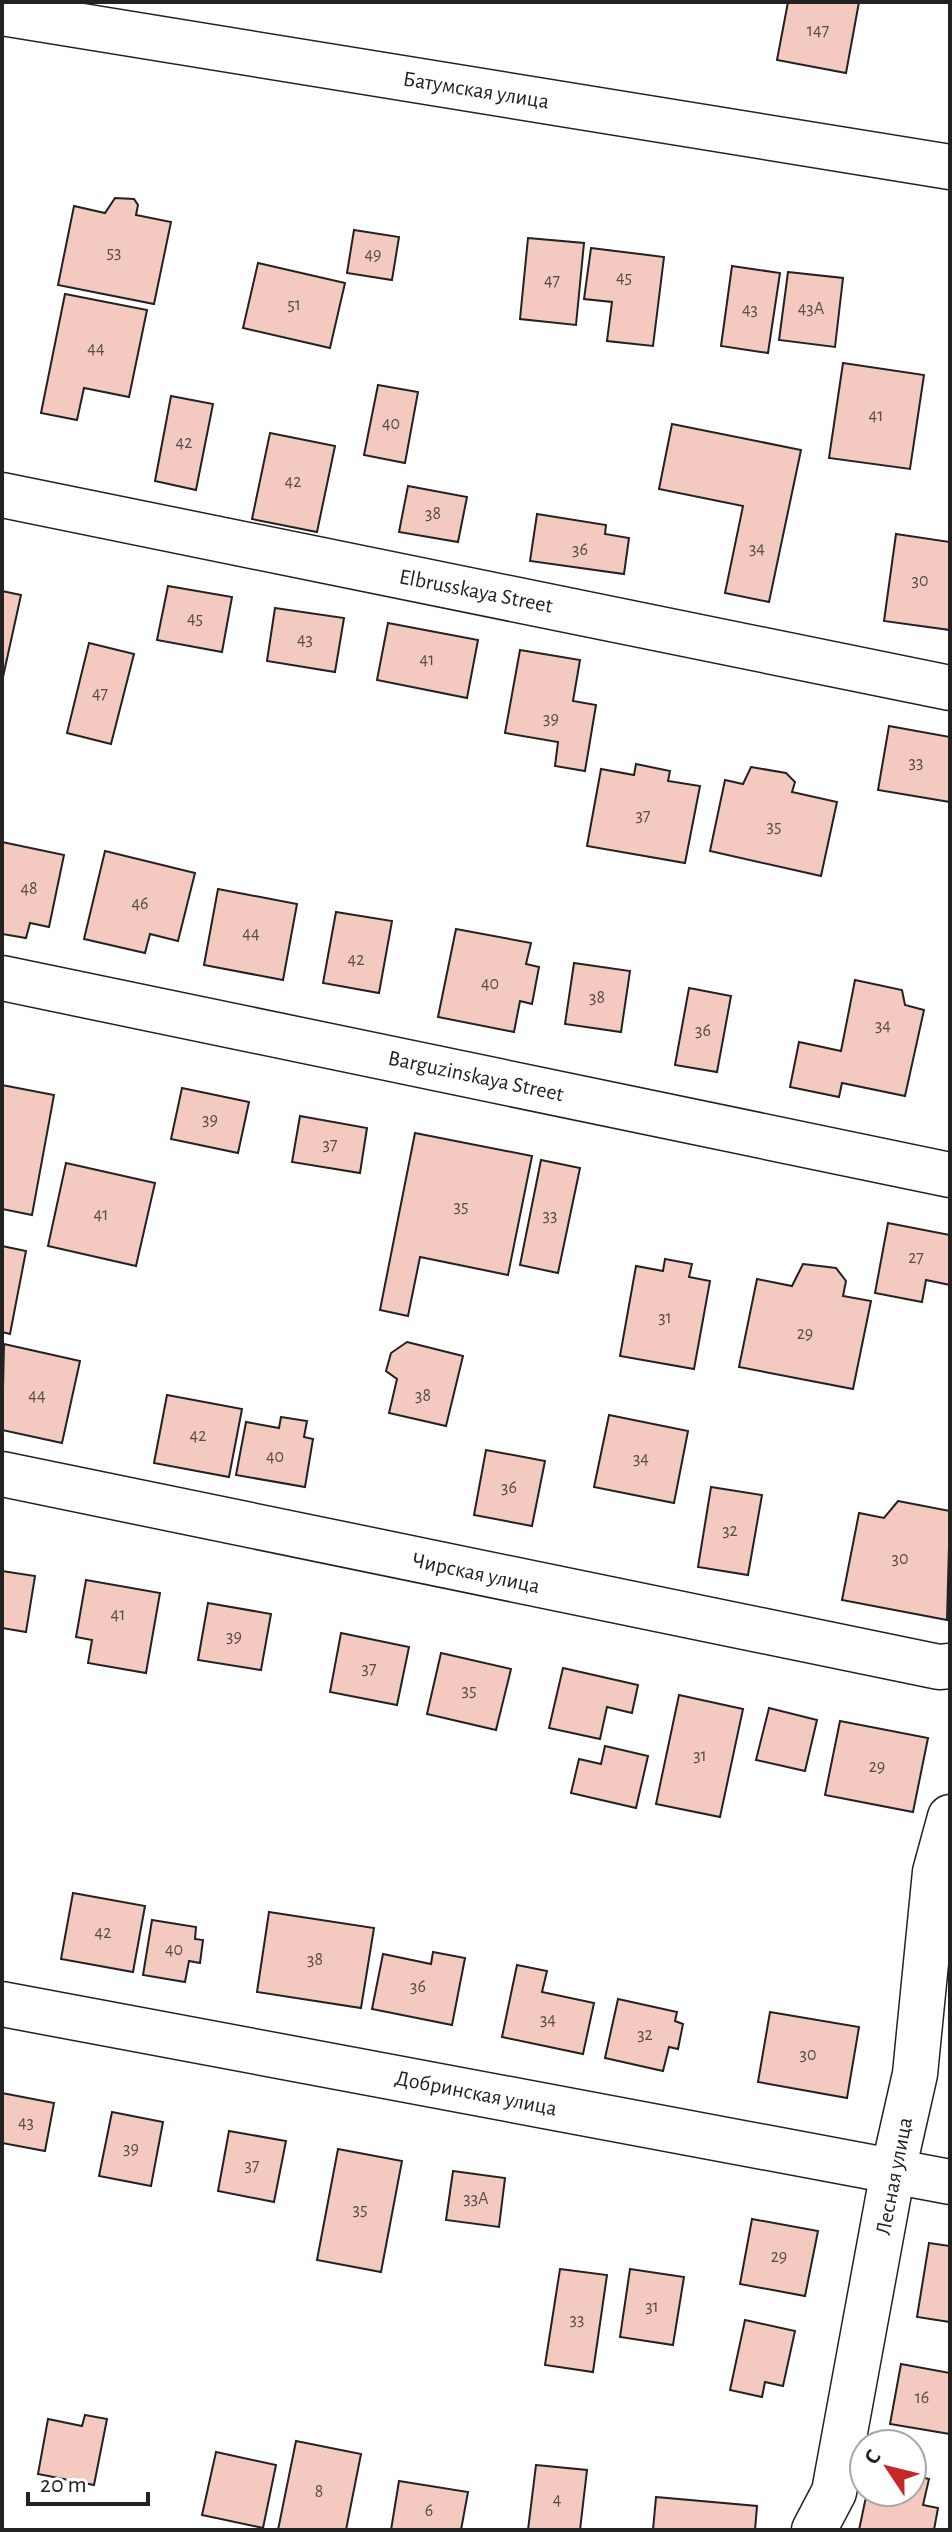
<svg xmlns="http://www.w3.org/2000/svg" width="952" height="2532" font-family="'Alegreya Sans',sans-serif">
	<rect width="100%" height="100%" fill="#fff"/>
	<path fill="#f3c9c0" stroke="#222" stroke-width="2" d="M 788,2 L 859,2 L 846,73 L 777,60 Z
		M 115,198 L 134,199 L 138,205 L 136,215 L 171,222 L 154,304 L 58,285 L 74,206 L 105,213 Z
		M 354,230 L 399,237 L 392,280 L 347,273 Z
		M 528,238 L 584,243 L 576,325 L 520,319 Z
		M 591,248 L 664,257 L 653,346 L 607,341 L 612,302 L 584,299 Z
		M 258,263 L 345,283 L 330,348 L 243,328 Z
		M 732,266 L 780,273 L 768,353 L 721,346 Z
		M 788,272 L 843,278 L 835,347 L 779,340 Z
		M 65,294 L 147,310 L 129,397 L 84,388 L 77,420 L 41,413 Z
		M 843,363 L 924,375 L 910,469 L 829,458 Z
		M 378,385 L 418,392 L 405,463 L 364,455 Z
		M 171,396 L 213,404 L 196,490 L 155,481 Z
		M 672,424 L 801,450 L 769,602 L 725,593 L 743,506 L 659,489 Z
		M 270,433 L 335,446 L 317,532 L 252,519 Z
		M 408,486 L 467,497 L 458,542 L 399,532 Z
		M 537,514 L 606,525 L 605,534 L 629,538 L 624,574 L 530,561 Z
		M 896,534 L 950,542 L 950,630 L 884,621 Z
		M 168,586 L 232,597 L 222,652 L 157,640 Z
		M 2,591 L 21,595 L 3,677 L 2,677 Z
		M 275,608 L 344,618 L 335,672 L 267,661 Z
		M 388,623 L 478,640 L 467,698 L 377,680 Z
		M 89,643 L 134,654 L 111,744 L 67,733 Z
		M 520,650 L 580,660 L 573,701 L 596,705 L 585,771 L 555,766 L 558,742 L 505,733 Z
		M 889,726 L 950,737 L 950,802 L 878,790 Z
		M 636,764 L 670,771 L 668,781 L 700,786 L 685,863 L 587,846 L 601,769 L 634,775 Z
		M 751,767 L 786,773 L 795,782 L 792,792 L 837,802 L 821,876 L 710,851 L 725,780 L 743,784 Z
		M 2,842 L 64,855 L 49,927 L 30,923 L 26,938 L 2,934 Z
		M 105,851 L 195,873 L 178,941 L 150,934 L 145,953 L 84,939 Z
		M 218,889 L 297,904 L 283,980 L 204,965 Z
		M 336,912 L 392,921 L 379,993 L 323,983 Z
		M 456,929 L 531,943 L 526,964 L 539,967 L 532,1004 L 520,1001 L 514,1032 L 438,1017 Z
		M 574,963 L 630,971 L 621,1032 L 565,1024 Z
		M 855,980 L 902,990 L 905,1005 L 924,1010 L 905,1096 L 842,1083 L 839,1097 L 790,1087 L 799,1042 L 841,1051 Z
		M 689,988 L 731,996 L 717,1072 L 675,1065 Z
		M 2,1085 L 54,1095 L 32,1215 L 2,1209 Z
		M 182,1088 L 249,1102 L 238,1153 L 171,1139 Z
		M 300,1116 L 367,1128 L 360,1173 L 292,1162 Z
		M 415,1133 L 532,1156 L 508,1275 L 420,1257 L 408,1316 L 380,1310 Z
		M 541,1160 L 580,1168 L 558,1273 L 520,1265 Z
		M 66,1163 L 155,1183 L 136,1266 L 48,1246 Z
		M 888,1223 L 950,1235 L 950,1285 L 926,1280 L 922,1302 L 875,1293 Z
		M 2,1246 L 26,1251 L 10,1334 L 2,1332 Z
		M 665,1259 L 692,1264 L 689,1277 L 710,1281 L 694,1369 L 620,1356 L 636,1266 L 663,1271 Z
		M 803,1264 L 836,1268 L 846,1281 L 843,1296 L 871,1301 L 853,1389 L 739,1367 L 757,1279 L 792,1286 Z
		M 407,1342 L 463,1356 L 446,1426 L 389,1413 L 397,1379 L 386,1371 L 391,1353 Z
		M 4,1344 L 80,1361 L 62,1443 L 2,1430 Z
		M 167,1395 L 242,1409 L 229,1477 L 154,1463 Z
		M 609,1415 L 688,1431 L 674,1503 L 594,1487 Z
		M 281,1417 L 307,1421 L 304,1437 L 313,1439 L 305,1487 L 236,1475 L 246,1422 L 279,1428 Z
		M 486,1450 L 545,1461 L 532,1526 L 474,1515 Z
		M 711,1487 L 762,1495 L 748,1575 L 698,1567 Z
		M 898,1501 L 950,1511 L 947,1620 L 842,1600 L 859,1513 L 884,1518 Z
		M 2,1571 L 35,1576 L 26,1632 L 2,1628 Z
		M 86,1580 L 160,1593 L 146,1673 L 88,1663 L 92,1640 L 76,1637 Z
		M 208,1603 L 271,1614 L 261,1670 L 198,1660 Z
		M 341,1633 L 409,1647 L 397,1705 L 330,1692 Z
		M 441,1653 L 511,1669 L 496,1730 L 427,1714 Z
		M 563,1668 L 638,1685 L 632,1713 L 607,1707 L 600,1739 L 549,1728 Z
		M 679,1695 L 743,1709 L 720,1817 L 656,1804 Z
		M 769,1708 L 817,1720 L 805,1771 L 756,1760 Z
		M 840,1721 L 928,1738 L 913,1812 L 825,1795 Z
		M 605,1746 L 648,1756 L 636,1808 L 571,1793 L 579,1759 L 601,1764 Z
		M 73,1893 L 145,1906 L 133,1972 L 61,1959 Z
		M 269,1912 L 374,1928 L 361,2008 L 257,1992 Z
		M 152,1920 L 196,1927 L 195,1939 L 203,1940 L 200,1963 L 189,1961 L 185,1982 L 143,1975 Z
		M 433,1952 L 465,1958 L 452,2025 L 372,2009 L 383,1954 L 431,1964 Z
		M 517,1965 L 547,1971 L 542,1992 L 594,2003 L 583,2054 L 502,2037 Z
		M 618,1999 L 677,2012 L 675,2021 L 683,2024 L 678,2049 L 669,2047 L 663,2071 L 605,2058 Z
		M 770,2012 L 859,2027 L 847,2098 L 758,2082 Z
		M 2,2093 L 54,2103 L 45,2151 L 2,2143 Z
		M 112,2112 L 163,2122 L 151,2186 L 99,2176 Z
		M 229,2131 L 286,2141 L 274,2202 L 218,2191 Z
		M 338,2149 L 402,2161 L 381,2272 L 317,2260 Z
		M 453,2171 L 505,2178 L 499,2227 L 446,2220 Z
		M 752,2219 L 818,2231 L 805,2296 L 740,2284 Z
		M 929,2243 L 950,2246 L 950,2322 L 917,2317 Z
		M 560,2269 L 607,2275 L 593,2372 L 545,2365 Z
		M 630,2269 L 684,2277 L 673,2345 L 620,2337 Z
		M 745,2320 L 795,2331 L 783,2386 L 765,2382 L 762,2397 L 730,2390 Z
		M 901,2364 L 950,2373 L 950,2434 L 890,2424 Z
		M 85,2415 L 107,2419 L 94,2485 L 38,2474 L 48,2419 L 82,2426 Z
		M 296,2441 L 361,2454 L 346,2530 L 278,2530 Z
		M 216,2452 L 276,2465 L 263,2528 L 202,2515 Z
		M 536,2465 L 587,2470 L 580,2530 L 528,2530 Z
		M 912,2475 L 929,2479 L 923,2505 L 938,2508 L 934,2530 L 859,2530 L 867,2492 L 912,2492 Z
		M 399,2481 L 468,2492 L 461,2530 L 391,2530 Z
		M 656,2497 L 757,2506 L 755,2530 L 653,2530 Z"/>
	<g fill="none" stroke-linecap="round" stroke-linejoin="round">
		<g stroke="#222" stroke-width="47">
			<path id="minor" d="M 2,13 L 950,167
				M 2,495 L 950,688
				M 2,978 L 950,1175
				M 2,1474 L 939,1667 L 950,1666
				M 2,2004 L 950,2182
				M 814,2530 L 834,2492 L 893,2171 L 915,2074 L 935,1872 L 950,1817"/>
		</g>
		<use href="#minor" stroke="#fff" stroke-width="44"/>
	</g>
	<g text-anchor="middle" dominant-baseline="central" stroke-width="6" stroke-linejoin="round" paint-order="stroke">
		<g font-size="18" fill="#564c4a">
			<text x="818" y="31">147</text>
			<text x="114" y="253">53</text>
			<text x="373" y="255">49</text>
			<text x="624" y="278">45</text>
			<text x="552" y="281">47</text>
			<text x="294" y="305">51</text>
			<text x="811" y="309">43А</text>
			<text x="750" y="310">43</text>
			<text x="96" y="349">44</text>
			<text x="876" y="416">41</text>
			<text x="391" y="424">40</text>
			<text x="184" y="443">42</text>
			<text x="293" y="482">42</text>
			<text x="433" y="514">38</text>
			<text x="757" y="549">34</text>
			<text x="580" y="550">36</text>
			<text x="920" y="581">30</text>
			<text x="195" y="619">45</text>
			<text x="305" y="640">43</text>
			<text x="427" y="660">41</text>
			<text x="100" y="694">47</text>
			<text x="551" y="719">39</text>
			<text x="916" y="763">33</text>
			<text x="643" y="816">37</text>
			<text x="774" y="827">35</text>
			<text x="29" y="889">48</text>
			<text x="140" y="904">46</text>
			<text x="251" y="934">44</text>
			<text x="356" y="960">42</text>
			<text x="490" y="984">40</text>
			<text x="597" y="998">38</text>
			<text x="883" y="1026">34</text>
			<text x="703" y="1031">36</text>
			<text x="210" y="1120">39</text>
			<text x="330" y="1145">37</text>
			<text x="461" y="1207">35</text>
			<text x="101" y="1215">41</text>
			<text x="550" y="1216">33</text>
			<text x="916" y="1258">27</text>
			<text x="665" y="1318">31</text>
			<text x="805" y="1334">29</text>
			<text x="37" y="1396">44</text>
			<text x="423" y="1396">38</text>
			<text x="198" y="1436">42</text>
			<text x="275" y="1457">40</text>
			<text x="641" y="1459">34</text>
			<text x="509" y="1488">36</text>
			<text x="730" y="1531">32</text>
			<text x="900" y="1559">30</text>
			<text x="118" y="1615">41</text>
			<text x="234" y="1637">39</text>
			<text x="369" y="1669">37</text>
			<text x="469" y="1691">35</text>
			<text x="700" y="1756">31</text>
			<text x="877" y="1767">29</text>
			<text x="103" y="1933">42</text>
			<text x="174" y="1950">40</text>
			<text x="315" y="1960">38</text>
			<text x="418" y="1987">36</text>
			<text x="548" y="2020">34</text>
			<text x="645" y="2035">32</text>
			<text x="808" y="2055">30</text>
			<text x="26" y="2123">43</text>
			<text x="131" y="2149">39</text>
			<text x="252" y="2166">37</text>
			<text x="476" y="2199">33А</text>
			<text x="360" y="2210">35</text>
			<text x="779" y="2257">29</text>
			<text x="652" y="2307">31</text>
			<text x="577" y="2320">33</text>
			<text x="922" y="2398">16</text>
			<text x="319" y="2492">8</text>
			<text x="557" y="2500">4</text>
			<text x="429" y="2511">6</text>
		</g>
		<g font-size="22" fill="#222" stroke="#fff">
			<text transform="translate(476 90) rotate(9)">Батумская улица</text>
			<text transform="translate(476 591) rotate(11)">Elbrusskaya Street</text>
			<text transform="translate(476 1076) rotate(12)">Barguzinskaya Street</text>
			<text transform="translate(476 1573) rotate(12)">Чирская улица</text>
			<text transform="translate(476 2093) rotate(11)">Добринская улица</text>
			<text transform="translate(894 2176) rotate(-79)">Лесная улица</text>
		</g>
	</g>
	<rect width="952" height="2532" fill="none" stroke="#222222" stroke-width="8"/>
	<g transform="translate(888 2468) rotate(305)"><circle r="38" fill="#ffffff" stroke="#a7a7a7" stroke-width="2"/>
	<path d="M0-6L14 30L0 20L-14 30Z" fill="#c62828"/>
	<text y="-12" font-size="22" font-weight="bold" text-anchor="middle" fill="#222222">С</text>
	</g>
	<path d="M28 2492v12h120v-12" fill="none" stroke="#222222" stroke-width="4"/>
	<text x="40" y="2492" font-size="24" fill="#222222" stroke="#ffffff" stroke-width="6" paint-order="stroke">20 m</text>
</svg>
